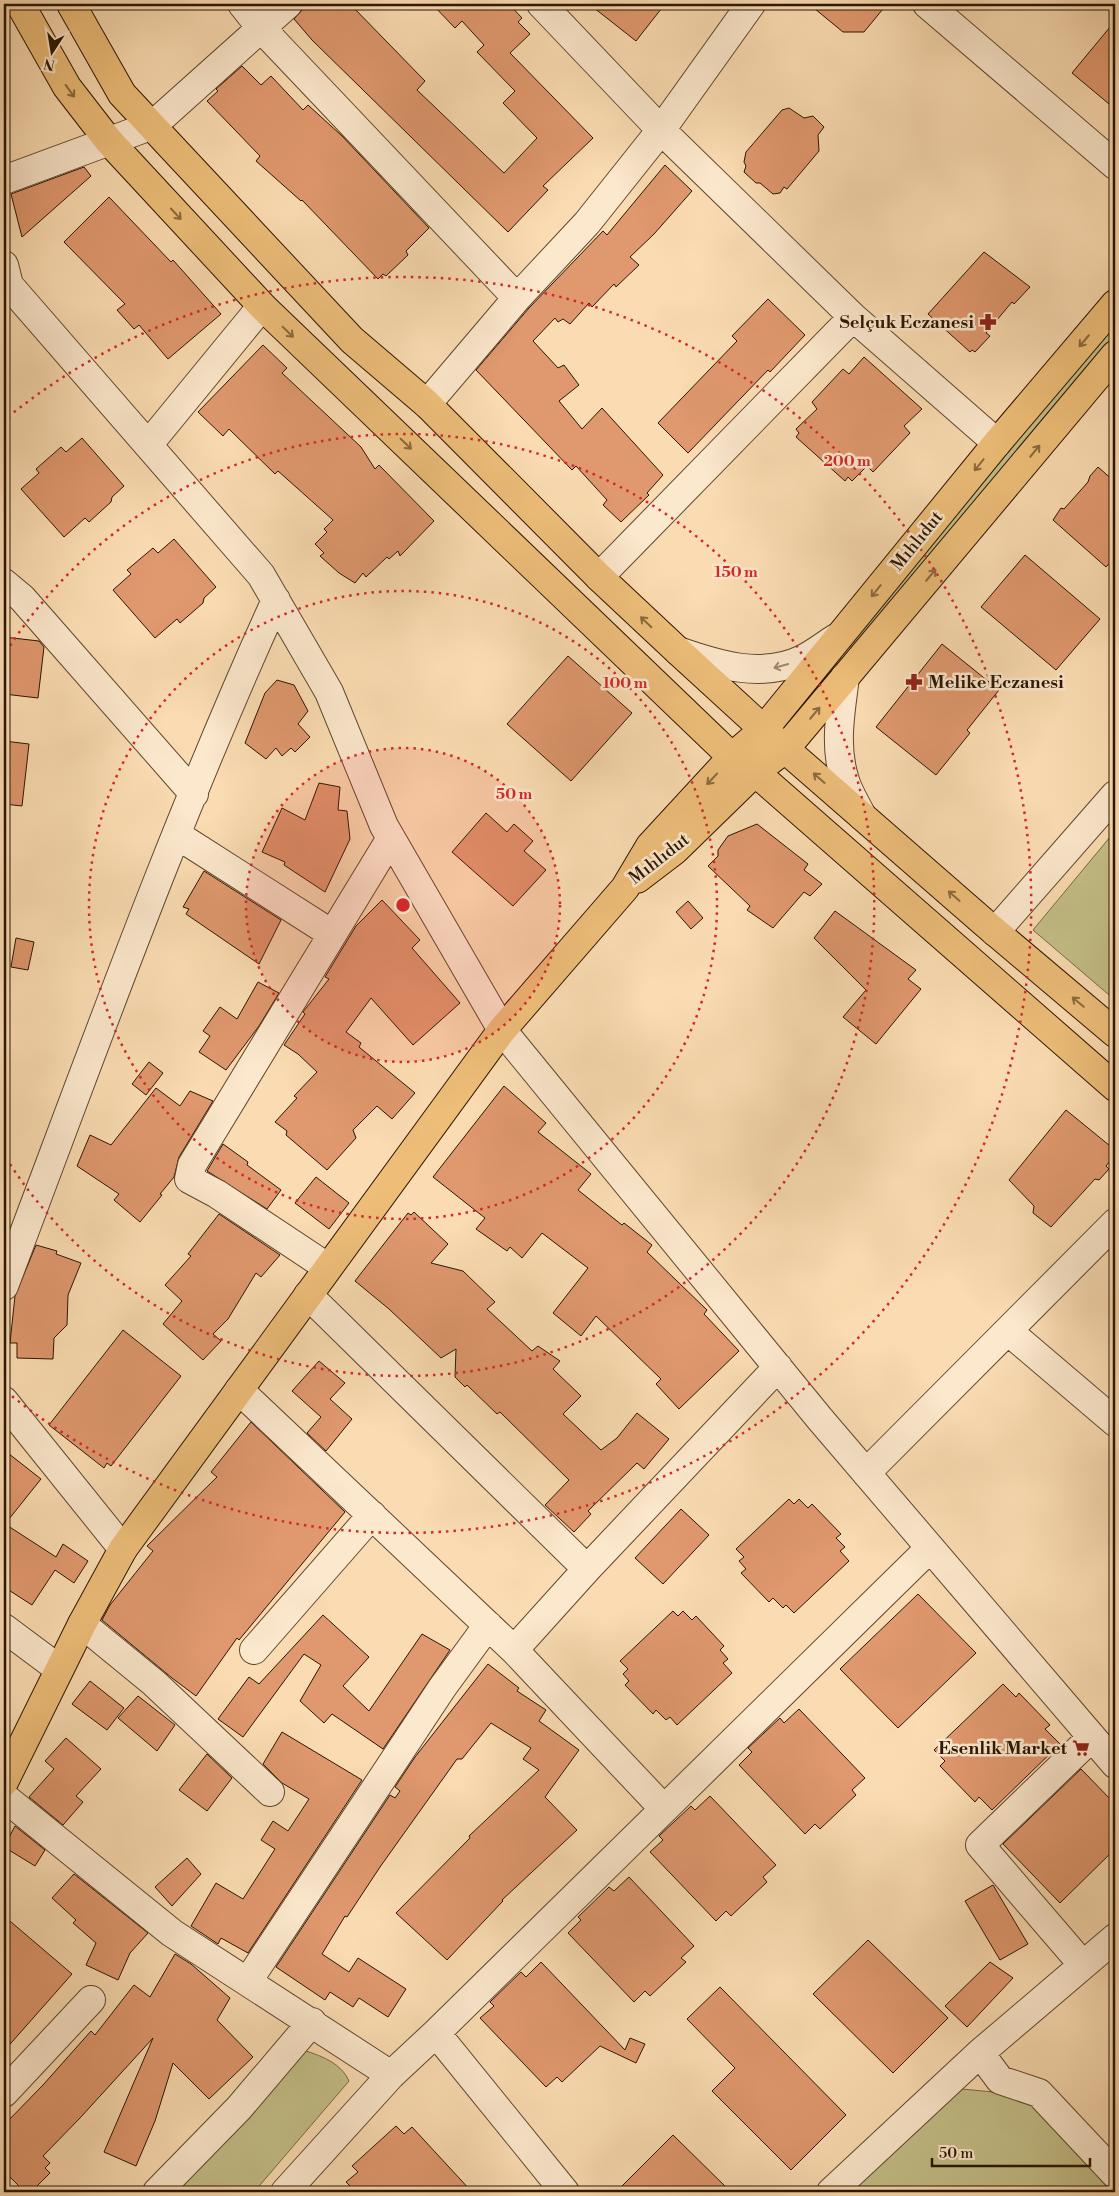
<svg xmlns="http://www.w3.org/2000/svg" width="1119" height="2196" font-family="'Libre Bodoni',serif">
	<rect width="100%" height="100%" fill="#fbdcb2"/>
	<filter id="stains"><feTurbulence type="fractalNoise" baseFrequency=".004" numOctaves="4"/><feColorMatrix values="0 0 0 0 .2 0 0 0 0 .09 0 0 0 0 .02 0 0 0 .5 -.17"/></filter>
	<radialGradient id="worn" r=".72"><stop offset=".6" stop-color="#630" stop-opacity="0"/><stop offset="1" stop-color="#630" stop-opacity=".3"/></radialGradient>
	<path fill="#c4bf88" stroke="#786a45" d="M 1115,321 L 1115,338 L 853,650 L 849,644 Z
		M 1115,831 L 1115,1000 L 1033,930 Z
		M 306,2051 C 322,2056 342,2064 349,2081 L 254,2192 L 170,2192 Z
		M 962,2089 L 1004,2093 L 1046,2109 L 1115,2184 L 1115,2192 L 851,2192 Z"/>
	<path fill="#e0986e" stroke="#2b1502" d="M 303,4 L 350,4 L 425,81 L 417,90 L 504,173 L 537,138 L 503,103 L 515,91 L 477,52 L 484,45 L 462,21 L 455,28 L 432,4 L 509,4 L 522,18 L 518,22 L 530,34 L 510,53 L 593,138 L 543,186 L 548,190 L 508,232 L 312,40 L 294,19 L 303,9 Z
		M 589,4 L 665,4 L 636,41 Z
		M 809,4 L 887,4 L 864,32 L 843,32 Z
		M 1115,21 L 1115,109 L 1072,73 Z
		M 242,66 L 261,85 L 271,76 L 303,110 L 308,105 L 342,136 L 429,228 L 406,251 L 408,255 L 386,276 L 383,274 L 378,279 L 302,200 L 301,201 L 256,161 L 260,156 L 207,101 L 218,91 L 216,89 Z
		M 789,108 L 804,118 L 813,116 L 824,127 L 818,135 L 819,151 L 787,189 L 784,187 L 780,193 L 773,194 L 760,183 L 756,183 L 744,172 L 746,166 L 744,162 L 746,152 L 782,110 Z
		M 665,165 L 692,191 L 654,234 L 630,257 L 639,265 L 616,287 L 614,284 L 592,307 L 589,303 L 570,324 L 563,319 L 558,322 L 555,318 L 533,341 L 558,368 L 564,365 L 579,385 L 559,401 L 582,429 L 602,408 L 663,475 L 647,493 L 649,495 L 621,522 L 603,505 L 607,500 L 576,466 L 572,470 L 476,370 L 529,308 L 603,231 L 607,235 Z
		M 84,167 L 91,176 L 22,237 L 11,194 Z
		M 109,197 L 171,262 L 173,260 L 221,314 L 168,359 L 139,325 L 134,329 L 117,310 L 125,304 L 64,242 Z
		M 984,252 L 1030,287 L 1014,304 L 1012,302 L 986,333 L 990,336 L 975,352 L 972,350 L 970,352 L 928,314 Z
		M 768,299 L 805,335 L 770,372 L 768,370 L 688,453 L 658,423 L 737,341 L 732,336 Z
		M 263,345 L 287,368 L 282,373 L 361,447 L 375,469 L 379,465 L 434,521 L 400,556 L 398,551 L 389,559 L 387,557 L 366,577 L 363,573 L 355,583 L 339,573 L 320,556 L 324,553 L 315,544 L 327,532 L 324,529 L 333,520 L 278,471 L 275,474 L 229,429 L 223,436 L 198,412 Z
		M 864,357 L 922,409 L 904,426 L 910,433 L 873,472 L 867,466 L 852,481 L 848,477 L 845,481 L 796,437 L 799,433 L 796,429 L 817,409 L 812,402 L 843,369 L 849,374 Z
		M 82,438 L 124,486 L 112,497 L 111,502 L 89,522 L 85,518 L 64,537 L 21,489 L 39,473 L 36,469 L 61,447 L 66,452 Z
		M 1098,467 L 1115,482 L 1115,557 L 1106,567 L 1053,520 L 1061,508 L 1064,509 L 1088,482 L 1090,476 Z
		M 174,539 L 216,587 L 204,598 L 203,603 L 180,623 L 177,619 L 155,638 L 113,590 L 131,574 L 127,570 L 153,548 L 158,553 Z
		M 1025,555 L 1100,619 L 1056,670 L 981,607 Z
		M 4,637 L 39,641 L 44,647 L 38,698 L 4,694 Z
		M 942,644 L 999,690 L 967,730 L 970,733 L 936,775 L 876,727 Z
		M 568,656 L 632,713 L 571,781 L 507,724 Z
		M 277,680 L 294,685 L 308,711 L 298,724 L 310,737 L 295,752 L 291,748 L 282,756 L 276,748 L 266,759 L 245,743 L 265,693 Z
		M 4,741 L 29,744 L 22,806 L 4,804 Z
		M 319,783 L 340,787 L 338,810 L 347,811 L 350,839 L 325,892 L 284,865 L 285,862 L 262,852 L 282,808 L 305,820 Z
		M 486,813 L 507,832 L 514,824 L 533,841 L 524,851 L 546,870 L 513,906 L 452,852 Z
		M 757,824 L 808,864 L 804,870 L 822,884 L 810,896 L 804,892 L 773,928 L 747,910 L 750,906 L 708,866 L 718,856 L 718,850 L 728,836 Z
		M 204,871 L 281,920 L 259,964 L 186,914 L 189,909 L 183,907 Z
		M 382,900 L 420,940 L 412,948 L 460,1003 L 413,1045 L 371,998 L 346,1032 L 361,1043 L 359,1047 L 415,1093 L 392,1119 L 377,1106 L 353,1130 L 356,1138 L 327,1170 L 286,1135 L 287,1131 L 275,1122 L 297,1098 L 294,1096 L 317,1072 L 298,1054 L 284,1045 L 305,1014 L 303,1012 L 329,979 L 325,977 L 356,926 Z
		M 688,901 L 703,918 L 691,929 L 676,912 Z
		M 835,911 L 916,970 L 908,979 L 921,989 L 876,1044 L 843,1017 L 866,990 L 814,938 Z
		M 16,938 L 34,942 L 28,970 L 11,967 Z
		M 258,982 L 279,993 L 259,1026 L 226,1070 L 199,1052 L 210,1036 L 203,1031 L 220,1007 L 237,1019 Z
		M 149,1062 L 163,1073 L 146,1095 L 132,1084 Z
		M 504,1086 L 546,1123 L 538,1132 L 591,1174 L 578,1190 L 622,1225 L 624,1223 L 652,1245 L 647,1252 L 707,1310 L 704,1314 L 739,1351 L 679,1409 L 656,1384 L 661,1379 L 596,1316 L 581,1336 L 553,1313 L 588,1268 L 542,1233 L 522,1258 L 510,1247 L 507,1251 L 476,1229 L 485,1218 L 433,1177 Z
		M 156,1088 L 180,1106 L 190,1091 L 213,1101 L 179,1157 L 174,1177 L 160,1194 L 162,1195 L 140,1222 L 114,1200 L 119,1194 L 77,1166 L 90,1135 L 111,1145 Z
		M 1066,1110 L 1115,1150 L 1115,1155 L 1106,1166 L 1109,1169 L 1099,1180 L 1095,1179 L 1051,1227 L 1033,1213 L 1034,1206 L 1009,1180 Z
		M 223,1144 L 248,1162 L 247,1165 L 281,1190 L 267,1209 L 207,1171 Z
		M 316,1177 L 349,1203 L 329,1229 L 295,1203 Z
		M 414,1212 L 448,1244 L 431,1263 L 463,1271 L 495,1302 L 487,1309 L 532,1351 L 538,1346 L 560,1361 L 553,1369 L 581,1396 L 563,1414 L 601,1450 L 617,1438 L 637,1413 L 669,1439 L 644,1469 L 637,1463 L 588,1511 L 591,1514 L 574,1532 L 545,1505 L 569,1480 L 500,1412 L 497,1414 L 467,1385 L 465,1387 L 455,1377 L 456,1349 L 441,1358 L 389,1309 L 355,1281 L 408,1213 L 411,1215 Z
		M 219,1214 L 280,1255 L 261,1277 L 256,1273 L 228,1319 L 213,1334 L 221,1341 L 203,1360 L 163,1324 L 182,1301 L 165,1285 L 191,1256 L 188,1254 Z
		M 36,1245 L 57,1251 L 56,1254 L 81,1263 L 68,1295 L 67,1325 L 54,1338 L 53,1359 L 17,1358 L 17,1343 L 10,1343 L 15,1296 Z
		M 123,1330 L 181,1376 L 111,1466 L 107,1463 L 104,1468 L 49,1425 Z
		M 319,1361 L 345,1383 L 330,1399 L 352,1419 L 326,1451 L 307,1433 L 321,1417 L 292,1391 Z
		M 251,1422 L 345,1512 L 239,1640 L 237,1638 L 196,1696 L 172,1678 L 102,1620 L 110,1605 L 153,1551 L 147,1546 L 217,1477 L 211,1472 Z
		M 4,1450 L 41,1479 L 5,1524 L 56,1557 L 63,1544 L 88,1561 L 74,1583 L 55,1570 L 32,1605 L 4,1587 Z
		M 789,1499 L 794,1504 L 799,1499 L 808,1508 L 812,1504 L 841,1534 L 836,1538 L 845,1547 L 840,1551 L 849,1561 L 794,1613 L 786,1605 L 783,1608 L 773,1598 L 769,1602 L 741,1573 L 746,1569 L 739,1561 L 744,1557 L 736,1549 Z
		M 681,1509 L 709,1535 L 663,1584 L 635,1558 Z
		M 918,1594 L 976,1653 L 898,1728 L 840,1669 Z
		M 673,1611 L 678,1616 L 683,1611 L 692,1620 L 696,1616 L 724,1646 L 720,1650 L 728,1659 L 723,1663 L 732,1673 L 677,1725 L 670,1717 L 666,1720 L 656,1710 L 653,1714 L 625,1685 L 629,1681 L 623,1674 L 628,1669 L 620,1661 Z
		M 323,1615 L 369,1657 L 343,1686 L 369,1711 L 422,1634 L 450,1650 L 383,1749 L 332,1714 L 324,1723 L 300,1701 L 321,1665 L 304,1654 L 243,1737 L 218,1719 L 249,1677 L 259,1684 Z
		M 488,1664 L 519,1688 L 517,1691 L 546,1710 L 539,1721 L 579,1750 L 545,1797 L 577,1830 L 502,1900 L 503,1901 L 447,1960 L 396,1913 L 470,1838 L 469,1836 L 539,1770 L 523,1759 L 531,1748 L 491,1723 L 462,1759 L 457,1759 L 380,1867 L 347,1917 L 345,1916 L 322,1954 L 349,1972 L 358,1958 L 406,1989 L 388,2017 L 359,1998 L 353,2007 L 330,1992 L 325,2000 L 276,1967 L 390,1795 L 395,1798 L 400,1791 L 395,1787 L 415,1757 Z
		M 90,1681 L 124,1708 L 107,1730 L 72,1704 Z
		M 1003,1684 L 1016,1697 L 1019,1693 L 1050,1725 L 1045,1729 L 1060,1744 L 992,1810 L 979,1797 L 975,1802 L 940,1766 L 945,1761 L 934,1750 Z
		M 138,1696 L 175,1725 L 157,1751 L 118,1718 Z
		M 799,1709 L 865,1778 L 852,1790 L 856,1795 L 820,1829 L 815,1824 L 805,1834 L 739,1765 L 752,1752 L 748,1748 L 780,1718 L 784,1723 Z
		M 282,1732 L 362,1780 L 248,1953 L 221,1938 L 218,1944 L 191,1926 L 216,1883 L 243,1899 L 275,1849 L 261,1840 L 273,1821 L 288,1831 L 309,1799 L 282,1783 L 263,1764 Z
		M 66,1738 L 101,1769 L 76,1796 L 83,1802 L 63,1825 L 29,1797 L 54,1769 L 45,1761 Z
		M 207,1754 L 232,1778 L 207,1811 L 179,1790 Z
		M 1081,1769 L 1115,1804 L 1115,1849 L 1060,1903 L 1003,1844 Z
		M 710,1796 L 776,1865 L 763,1877 L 767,1882 L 731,1916 L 726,1911 L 716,1921 L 650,1852 L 663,1840 L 659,1836 L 691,1806 L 695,1810 Z
		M 15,1826 L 45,1850 L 35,1866 L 4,1847 Z
		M 187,1858 L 201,1874 L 172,1906 L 155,1887 Z
		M 74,1874 L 148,1933 L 130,1953 L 118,1980 L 86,1965 L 96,1943 L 73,1923 L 76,1920 L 52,1898 Z
		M 629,1877 L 694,1946 L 681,1958 L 686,1962 L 650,1996 L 645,1991 L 634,2002 L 568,1933 L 581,1920 L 578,1917 L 609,1887 L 614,1891 Z
		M 993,1885 L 1028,1944 L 1000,1960 L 965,1901 Z
		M 4,1916 L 72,1974 L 4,2051 Z
		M 868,1940 L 948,2018 L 893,2073 L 813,1994 Z
		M 175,1954 L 191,1964 L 230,1998 L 217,2020 L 253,2057 L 209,2099 L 173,2063 L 155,2121 L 136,2166 L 104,2152 L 153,2038 L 80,2118 L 43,2156 L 50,2163 L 45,2168 L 50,2173 L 31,2192 L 25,2192 L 4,2171 L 4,2125 L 43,2085 L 91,2031 L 95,2035 L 134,1985 L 150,1997 Z
		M 541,1962 L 625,2050 L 630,2038 L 645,2044 L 636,2063 L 600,2046 L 562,2082 L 557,2077 L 546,2087 L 480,2018 L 494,2006 L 490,2002 L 521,1972 L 526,1977 Z
		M 990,1962 L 1013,1978 L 967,2027 L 945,2006 Z
		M 720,1987 L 846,2115 L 791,2170 L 712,2091 L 735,2068 L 687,2019 Z
		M 396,2126 L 404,2134 L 412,2127 L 472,2192 L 356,2192 L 346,2182 L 358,2172 L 352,2166 Z
		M 673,2135 L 731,2192 L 616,2192 Z"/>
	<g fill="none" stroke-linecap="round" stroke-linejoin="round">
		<g stroke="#5f472e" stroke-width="30">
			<path id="minor" d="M 242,4 L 261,28 L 517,298
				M 541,4 L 661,130 L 853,317 L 997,443
				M 927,4 L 1115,165
				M 4,180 L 153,125 L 288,4
				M 4,265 L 9,285 L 261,575 L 329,692 L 384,826 L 502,1030 L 820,1419 L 1115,1764
				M 427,404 L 517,298 L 587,223 L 661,130 L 751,4
				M 148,445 L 262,306
				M 599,577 L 853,317
				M 4,583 L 22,598 L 194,794
				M 678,651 C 718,665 762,679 803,659 C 815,653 825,645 836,638
				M 845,677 C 841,710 834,744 844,777 C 847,790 856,804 862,816
				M 177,835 L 332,934
				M 995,932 L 1115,795
				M 327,1267 L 217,1194 L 189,1179 L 192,1165 L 391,838
				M 4,1286 C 91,1056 174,824 276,600
				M 308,1295 L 587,1569
				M 1008,1331 L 1115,1422
				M 239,1390 L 514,1650 L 664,1809
				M 4,1401 L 123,1549
				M 866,1473 L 1115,1223
				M 82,1624 L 154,1683 L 270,1792
				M 4,1628 L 59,1669
				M 254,1650 L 372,1515
				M 514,1650 L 587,1569 L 778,1367
				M 4,1797 L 172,1933 L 391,2075
				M 1083,1965 L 980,1845 L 1092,1737
				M 248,1981 L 442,1688 L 488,1625
				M 436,2033 L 565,2192
				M 980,2053 L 1000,2080 L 1039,2093 L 1115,2174
				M 4,2093 L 91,2000
				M 157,2192 L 239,2108 L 312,2022
				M 285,2192 L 391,2075 L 436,2033 L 929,1549
				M 831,2192 L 980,2053 L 1115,1938"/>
		</g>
		<g stroke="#2b1502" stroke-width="30">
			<path id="major" d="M 20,4 L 67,87 L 108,140 L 262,306 L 732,757 L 755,772 L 1115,1087
				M 71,4 L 122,94 L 352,340 L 427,404 L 599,577 L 678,651 L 785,749 L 987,925 L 1115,1033
				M 637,879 L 675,850 L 755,772 L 785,749 L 1115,355
				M 4,1782 L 82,1624 L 123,1549 L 502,1030 L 625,888 L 650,846 L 732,757 L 764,729 L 997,443 L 1115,304"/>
		</g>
		<use href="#minor" stroke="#fce8cd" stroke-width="28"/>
		<use href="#major" stroke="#eebe79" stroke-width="28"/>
	</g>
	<defs><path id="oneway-shaft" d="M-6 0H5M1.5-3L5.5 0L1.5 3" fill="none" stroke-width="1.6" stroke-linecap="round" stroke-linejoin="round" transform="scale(1.25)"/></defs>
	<g stroke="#8c6a3e">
		<use href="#oneway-shaft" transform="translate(70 91) rotate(54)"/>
		<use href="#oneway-shaft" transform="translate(176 214) rotate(47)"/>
		<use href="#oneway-shaft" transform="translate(288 332) rotate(44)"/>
		<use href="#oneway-shaft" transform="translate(1084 341) rotate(130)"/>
		<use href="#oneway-shaft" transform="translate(406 444) rotate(44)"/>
		<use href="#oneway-shaft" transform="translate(1035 451) rotate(-50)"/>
		<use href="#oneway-shaft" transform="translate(979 465) rotate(129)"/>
		<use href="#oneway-shaft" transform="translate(931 575) rotate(-50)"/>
		<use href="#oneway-shaft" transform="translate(876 591) rotate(129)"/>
		<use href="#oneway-shaft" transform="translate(646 622) rotate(-136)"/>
		<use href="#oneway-shaft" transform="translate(815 713) rotate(-50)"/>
		<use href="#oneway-shaft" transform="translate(819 778) rotate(-139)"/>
		<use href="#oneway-shaft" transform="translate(712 779) rotate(133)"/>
		<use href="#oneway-shaft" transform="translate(954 896) rotate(-139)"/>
		<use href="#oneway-shaft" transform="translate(1078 1002) rotate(-140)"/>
	</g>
	<use stroke="#9e8972" href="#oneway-shaft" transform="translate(781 666) rotate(164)"/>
	<circle cx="403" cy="905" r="157" fill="#d62828" fill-opacity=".12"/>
	<g fill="none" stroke="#d62828" stroke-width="2.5" stroke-dasharray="2.5 5">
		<circle cx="403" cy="905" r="157"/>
		<circle cx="403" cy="905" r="314"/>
		<path d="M6 652A471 471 0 1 1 6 1158"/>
		<path d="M8 417A628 628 0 1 1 8 1393"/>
	</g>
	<defs>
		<g id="pharmacy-bare" transform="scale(1.35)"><path d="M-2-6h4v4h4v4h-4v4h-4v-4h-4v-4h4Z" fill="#8f2418" stroke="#fce8cd" stroke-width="2.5" paint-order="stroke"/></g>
		<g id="supermarket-bare" transform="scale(1.35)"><path d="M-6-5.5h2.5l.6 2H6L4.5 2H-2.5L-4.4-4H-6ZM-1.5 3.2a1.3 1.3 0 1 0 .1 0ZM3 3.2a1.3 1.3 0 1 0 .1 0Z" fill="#8f2418" stroke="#fce8cd" stroke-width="2.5" paint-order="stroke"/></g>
	</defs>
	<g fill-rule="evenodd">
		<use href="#pharmacy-bare" x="988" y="322"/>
		<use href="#pharmacy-bare" x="914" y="682"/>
		<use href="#supermarket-bare" x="1081" y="1748"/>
	</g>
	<g text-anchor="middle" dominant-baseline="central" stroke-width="5" stroke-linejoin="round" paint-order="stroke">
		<g font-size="18" font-weight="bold" fill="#2b1502" stroke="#fce8cd" text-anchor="end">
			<text x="974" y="322">Selçuk Eczanesi</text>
			<text x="928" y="682" text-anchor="start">Melike Eczanesi</text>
			<text x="1067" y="1748">Esenlik Market</text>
		</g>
		<g font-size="18" fill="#2b1502" stroke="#fce8cd">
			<text transform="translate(917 541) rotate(-51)">Mıhlıdut</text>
			<text transform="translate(659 859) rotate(-38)">Mıhlıdut</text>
		</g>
	</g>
	<circle cx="403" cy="905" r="8" fill="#d62828" stroke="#fce8cd" stroke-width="2.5"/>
	<g font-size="15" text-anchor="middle" font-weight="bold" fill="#d62828" stroke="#fce8cd" stroke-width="5" stroke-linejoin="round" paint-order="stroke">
		<text x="847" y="466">200 m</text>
		<text x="736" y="577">150 m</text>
		<text x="625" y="688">100 m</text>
		<text x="514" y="799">50 m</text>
	</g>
	<rect width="1119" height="2196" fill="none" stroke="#fbdcb2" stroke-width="20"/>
	<rect x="5" y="5" width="1109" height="2186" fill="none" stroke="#2b1502" stroke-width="2.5"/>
	<rect x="10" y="10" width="1099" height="2176" fill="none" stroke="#2b1502"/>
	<g transform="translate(52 52) rotate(192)" stroke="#fce8cd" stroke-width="4" paint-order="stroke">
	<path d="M0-4L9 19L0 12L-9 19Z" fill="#2b1502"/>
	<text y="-8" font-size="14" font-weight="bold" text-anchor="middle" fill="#2b1502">N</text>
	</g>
	<path d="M932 2158v8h158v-8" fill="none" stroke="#2b1502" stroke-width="2.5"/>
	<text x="939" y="2158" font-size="15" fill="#2b1502" stroke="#fce8cd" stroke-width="4" paint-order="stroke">50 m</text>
	<rect width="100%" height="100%" filter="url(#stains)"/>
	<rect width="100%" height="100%" fill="url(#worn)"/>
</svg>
